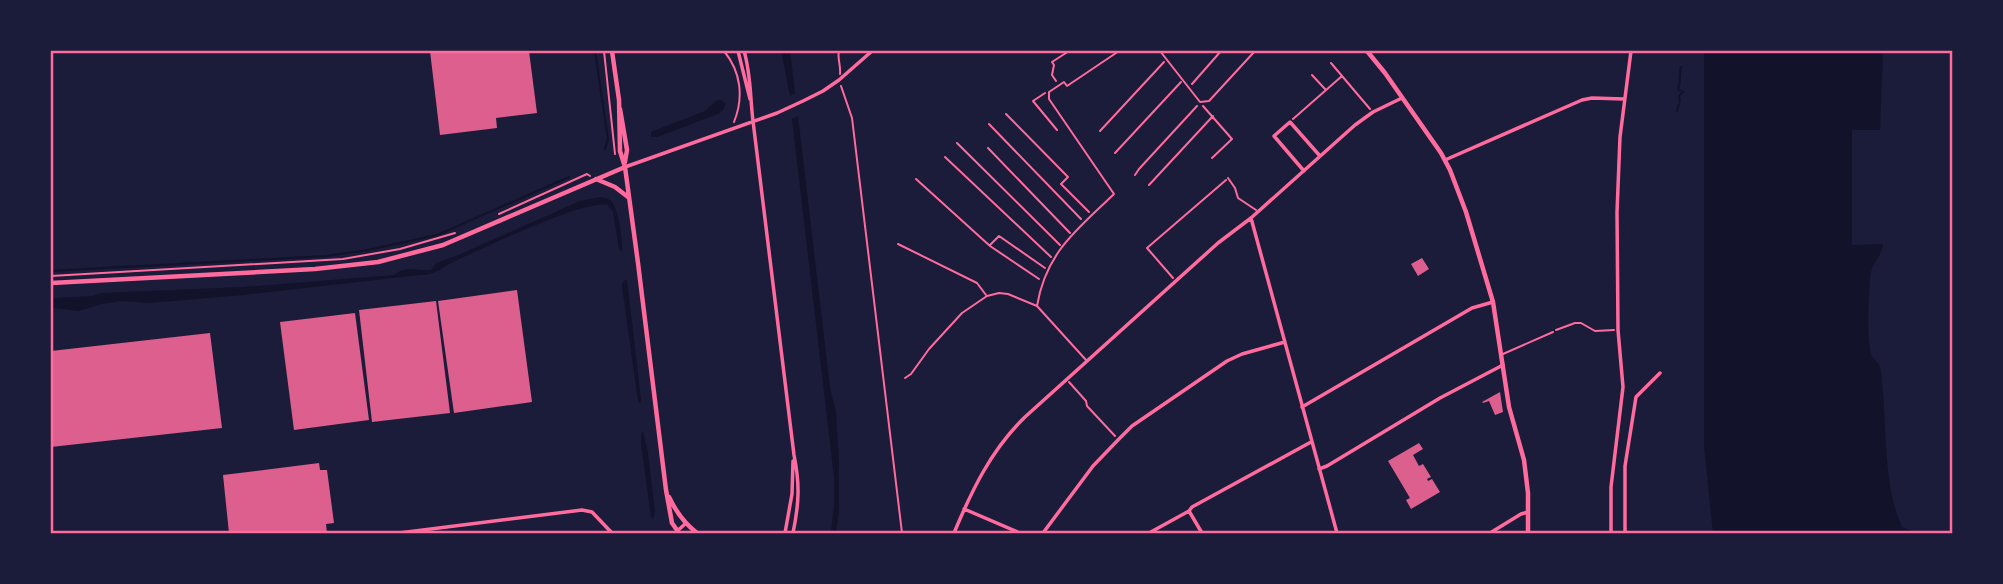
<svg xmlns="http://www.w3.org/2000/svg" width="2003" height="584" font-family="Jost,sans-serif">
	<rect width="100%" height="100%" fill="#1b1b3a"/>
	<path fill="#12122b" d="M 781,51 L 790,51 L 795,93 L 790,96 Z
		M 1704,51 L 1883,51 L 1880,130 L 1852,130 L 1852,245 L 1883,244 C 1881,259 1871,262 1870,278 C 1869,301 1866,331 1871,354 C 1873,359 1878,362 1880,367 C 1881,372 1882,378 1882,383 C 1887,427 1883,486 1902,527 L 1917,533 L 1713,533 L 1704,446 Z
		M 721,100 L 725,103 C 725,109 723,111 718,114 L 657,137 L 651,137 L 651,132 L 705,111 L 716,101 Z
		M 798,116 L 830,388 L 836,412 L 839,463 L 839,511 L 836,533 L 831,533 L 834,505 L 834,477 L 792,119 Z
		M 599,197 C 602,197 607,198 610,200 C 619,207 623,242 622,252 L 619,249 L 613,212 L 608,205 C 584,199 482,249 455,261 C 443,267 434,276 420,275 L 243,295 L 150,303 L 122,301 L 102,304 L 79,311 L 54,308 L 51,311 L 51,299 L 57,298 L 92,296 L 101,293 L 243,287 L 394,275 C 408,264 416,272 431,270 L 436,263 L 456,256 L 580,201 Z
		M 627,279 L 641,400 L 640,403 L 638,401 L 622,286 L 623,282 Z
		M 643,431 L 648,453 L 655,512 L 653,519 L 651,517 L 641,444 L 641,434 Z"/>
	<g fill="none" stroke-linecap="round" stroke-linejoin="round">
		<path stroke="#12122b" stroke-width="2" d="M 595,51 L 608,139 L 605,149
			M 1680,102 L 1679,96 L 1683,92 L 1678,89 C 1681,81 1679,75 1681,67
			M 1677,111 L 1679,104
			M 51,271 L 326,256 L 368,250 L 437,235 L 569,177"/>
	</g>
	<path fill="#dd5f8e" d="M 430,51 L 529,51 L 537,113 L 496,118 L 497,128 L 440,135 Z
		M 1422,258 L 1429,269 L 1418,276 L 1411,264 Z
		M 517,290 L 532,402 L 454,413 L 438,301 Z
		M 436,301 L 450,413 L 372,422 L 359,310 Z
		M 355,313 L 369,420 L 294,430 L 280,322 Z
		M 210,333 L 222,428 L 51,447 L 51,351 Z
		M 1500,392 L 1503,412 L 1495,415 L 1489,401 L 1483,403 L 1482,402 Z
		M 1419,443 L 1423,449 L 1413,455 L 1419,466 L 1423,464 L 1431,477 L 1427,479 L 1428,481 L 1432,479 L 1440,492 L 1411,509 L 1406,500 L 1410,498 L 1388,461 Z
		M 319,463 L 320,470 L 327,470 L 334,523 L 326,524 L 327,533 L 229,533 L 223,475 Z"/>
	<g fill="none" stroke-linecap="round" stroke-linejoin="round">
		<path stroke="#ff6b9d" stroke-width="2" d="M 604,51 L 615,154
			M 724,51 C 741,72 744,97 734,122
			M 839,51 C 837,58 841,65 840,74
			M 1331,63 L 1370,109
			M 1312,75 L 1325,89
			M 1056,81 L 1052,75 L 1054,65 L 1052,62 L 1069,51
			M 1192,84 L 1221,51
			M 841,86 L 852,118 L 902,533
			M 1045,93 L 1033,101 L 1057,130
			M 1203,106 L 1232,139 L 1212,158
			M 1006,114 L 1068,177 L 1061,184 L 1089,212
			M 1293,119 L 1342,76
			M 989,124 L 1081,219
			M 1100,131 L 1164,62
			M 957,143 L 1060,245
			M 988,148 L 1070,233
			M 1115,153 L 1181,82
			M 945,157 L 1051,257
			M 1135,175 L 1139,169 L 1197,106
			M 916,179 L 990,246 L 1039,279
			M 1149,185 L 1213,116
			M 499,214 L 587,174 L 590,176
			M 990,245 L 999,236 L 1045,268
			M 51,276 L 343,259 L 400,249 L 455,233
			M 1173,278 L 1147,248 L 1226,180
			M 1556,330 L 1575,323 L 1581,323 L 1595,331 L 1614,330
			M 1069,382 L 1086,401 L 1087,406 L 1115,436"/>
		<path stroke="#ff6b9d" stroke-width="2" d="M 1160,51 L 1200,102 L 1209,101 L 1255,51
			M 1228,178 L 1235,188 L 1238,198 L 1256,210
			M 898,244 L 977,283 L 986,295
			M 1037,306 C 1046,252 1077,230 1114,194 L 1049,99 L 1049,92 L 1064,82 L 1067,86 L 1119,51
			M 1503,354 L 1553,332
			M 905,378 L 911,374 L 929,349 L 962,313 L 987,296 L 999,293 L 1008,294 L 1037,306 L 1086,360"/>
		<path stroke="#ff6b9d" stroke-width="3.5" d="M 738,51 L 750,99
			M 744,51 C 751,74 750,97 753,121 L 794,455 C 800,484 799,504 793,533
			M 1445,160 L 1582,100 L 1592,98 L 1624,99
			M 625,167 L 777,113 L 803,101 L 823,91 L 839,80 L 872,51
			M 1304,171 L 1274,136 L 1290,122 L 1320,156
			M 1251,218 L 1337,533
			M 1302,407 L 1472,308 L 1493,302
			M 1319,469 L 1327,466 L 1440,398 L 1503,365
			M 964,509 L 1020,533
			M 1189,511 L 1202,533
			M 399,533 L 582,510 L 592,512 L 612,533
			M 675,533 L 685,524
			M 785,533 L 792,494 L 793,461
			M 954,533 C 972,490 991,450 1025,417 L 1218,243 L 1251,218 L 1355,125 L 1373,112 L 1402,98
			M 1043,533 L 1093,466 L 1118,440 L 1132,426 L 1227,361 L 1242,354 L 1285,342
			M 1149,533 L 1189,511 L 1192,507 L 1311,442
			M 1490,533 L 1521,514 L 1528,512
			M 1611,533 L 1611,487 L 1623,387 L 1618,330 L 1617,212 L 1620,137 L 1631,51
			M 1625,533 L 1625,466 L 1636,397 L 1660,373"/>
		<path stroke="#ff6b9d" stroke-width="4.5" d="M 612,51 L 619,100
			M 1367,51 L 1385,73 L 1441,153 L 1450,170 L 1466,212 L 1493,302 L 1509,407 L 1524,460 L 1528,493 L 1528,533
			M 619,99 L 620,151 L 625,167 L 638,263 L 666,490 L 672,523 L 679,533
			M 620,109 L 627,150 L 625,162
			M 596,179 L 615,187 L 628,197
			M 51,283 L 315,269 L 378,262 L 443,245 L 625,167
			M 669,497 C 676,512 684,523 697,533"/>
	</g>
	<rect width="2003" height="584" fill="none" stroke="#1b1b3a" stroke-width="105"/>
	<rect x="52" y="52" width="1899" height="480" fill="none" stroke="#ff6b9d" stroke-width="2.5"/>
</svg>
